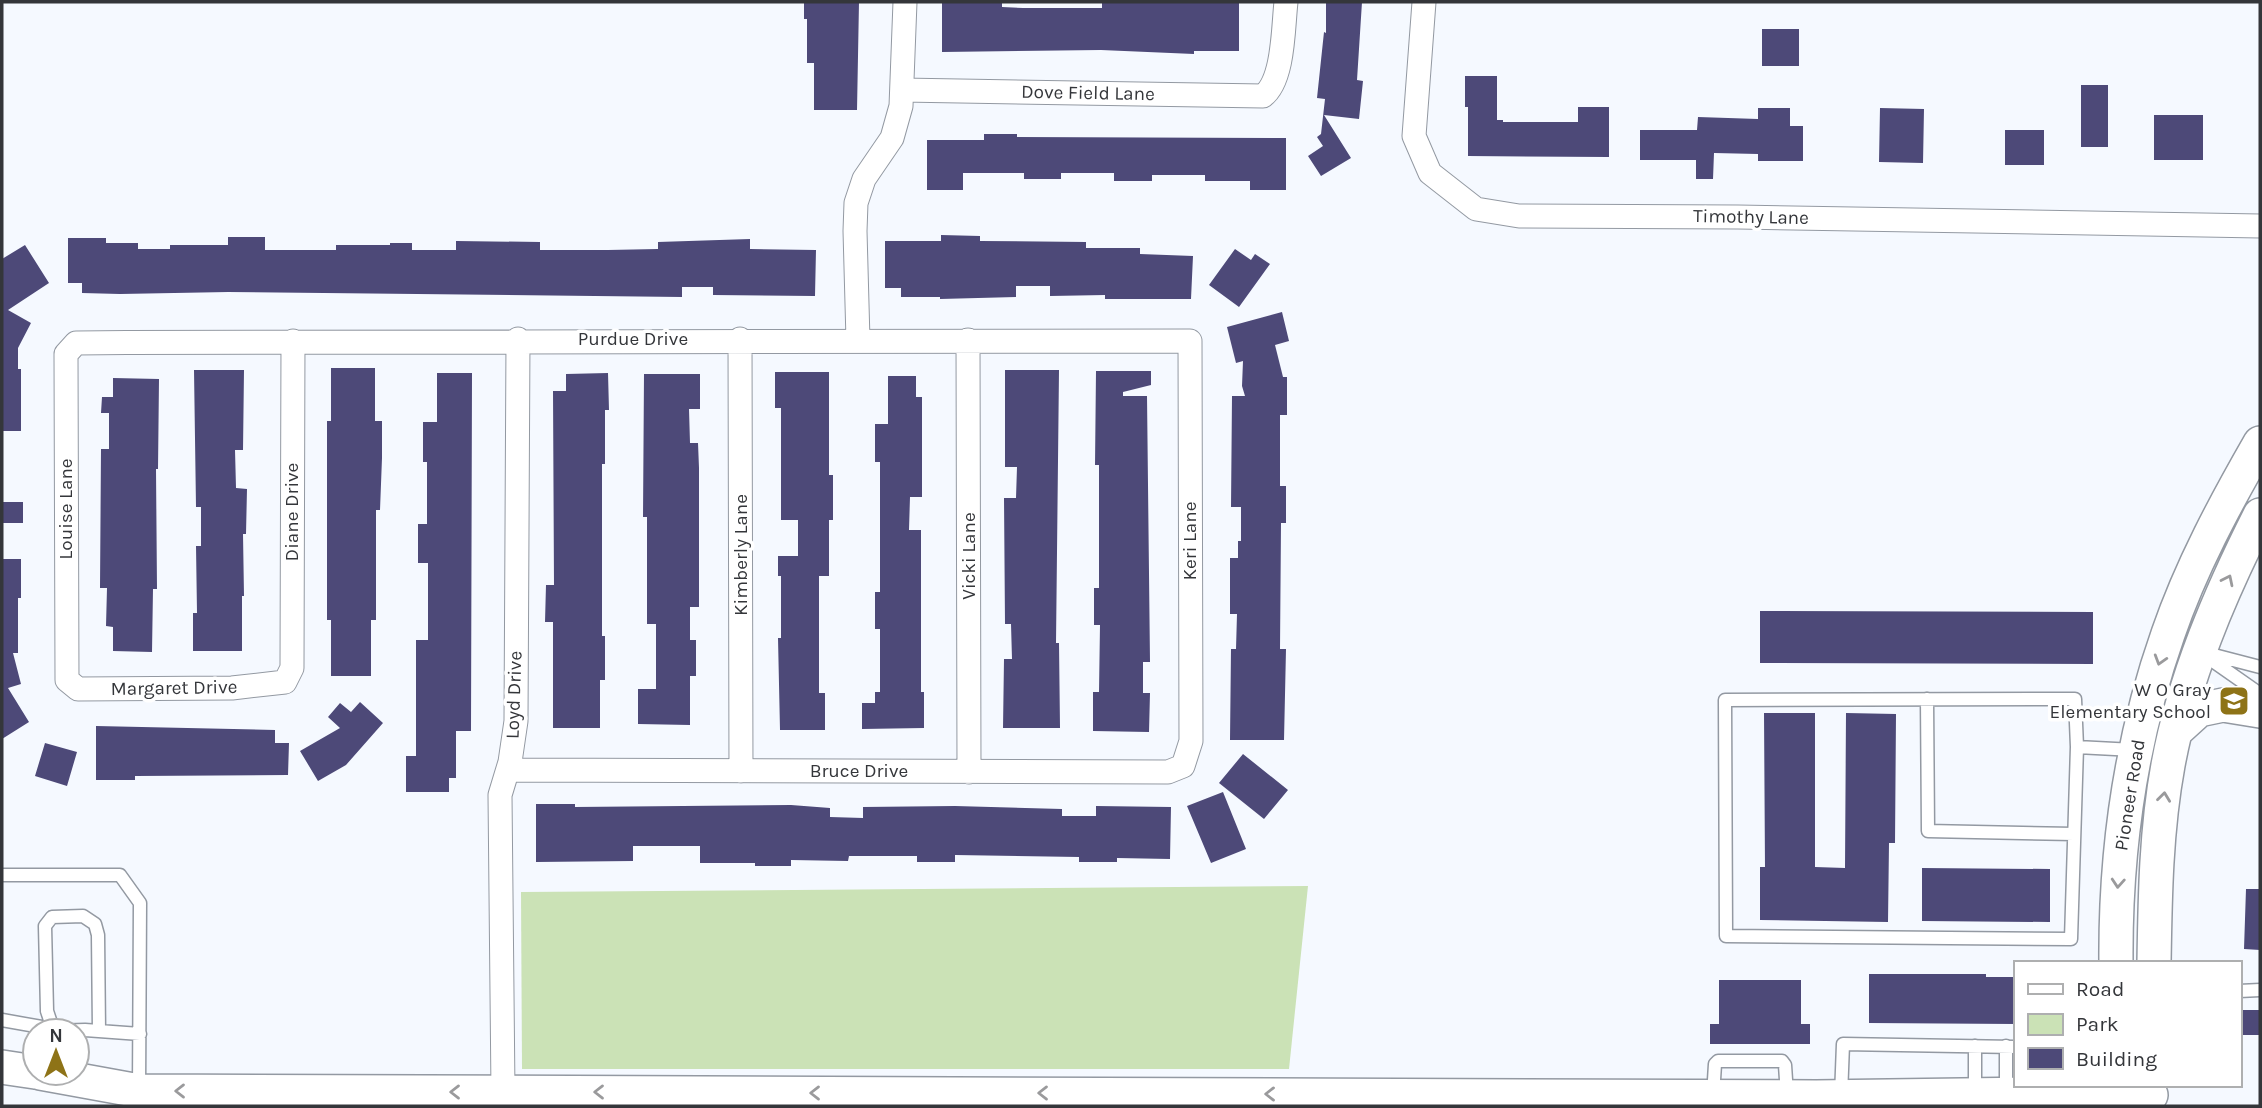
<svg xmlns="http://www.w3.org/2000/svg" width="2262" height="1108" font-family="Karla,sans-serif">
	<rect width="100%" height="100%" fill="#f5f9ff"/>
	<path fill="#cbe2b6" d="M 1308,886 L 1289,1069 L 522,1069 L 521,892 Z"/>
	<path fill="#4d4978" d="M 804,2 L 859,2 L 857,110 L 814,110 L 814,63 L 807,63 L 807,19 L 804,19 Z
		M 942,2 L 1002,2 L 1002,7 L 1023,8 L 1102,8 L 1102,2 L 1239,3 L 1239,51 L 1194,51 L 1194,54 L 1101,50 L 942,52 Z
		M 1326,2 L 1362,2 L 1357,80 L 1363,81 L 1359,119 L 1324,115 L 1351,158 L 1321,176 L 1308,156 L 1323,146 L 1317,137 L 1321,134 L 1325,99 L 1317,98 L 1324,32 L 1326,33 Z
		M 1762,29 L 1799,29 L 1799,66 L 1762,66 Z
		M 1465,76 L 1497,76 L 1497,120 L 1503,120 L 1503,122 L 1578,122 L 1578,107 L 1609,107 L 1609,157 L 1468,156 L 1468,107 L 1465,107 Z
		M 2081,85 L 2108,85 L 2108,147 L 2081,147 Z
		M 1758,108 L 1790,108 L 1790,126 L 1803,126 L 1803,161 L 1758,161 L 1758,154 L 1714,153 L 1713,179 L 1696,179 L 1696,160 L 1640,160 L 1640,130 L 1697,130 L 1698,117 L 1758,119 Z
		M 1880,108 L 1924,109 L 1923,163 L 1879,162 Z
		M 2154,115 L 2203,115 L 2203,160 L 2154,160 Z
		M 2005,130 L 2044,130 L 2044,165 L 2005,165 Z
		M 984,134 L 1017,134 L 1017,137 L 1286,138 L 1286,190 L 1250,190 L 1250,181 L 1205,181 L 1205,175 L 1152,175 L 1152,181 L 1114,181 L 1114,173 L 1061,173 L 1061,179 L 1024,179 L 1024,173 L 963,173 L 963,190 L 927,190 L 927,140 L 984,140 Z
		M 941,235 L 980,236 L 980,241 L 1086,242 L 1086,248 L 1140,248 L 1140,254 L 1193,256 L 1191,299 L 1105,299 L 1105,295 L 1050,296 L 1050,286 L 1016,286 L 1016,297 L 940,299 L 940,297 L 901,297 L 901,288 L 885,288 L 885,241 L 941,241 Z
		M 228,237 L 265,237 L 265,250 L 336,250 L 336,245 L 390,245 L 390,243 L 412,243 L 412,250 L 456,250 L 456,241 L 540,242 L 540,250 L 608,250 L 658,249 L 658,242 L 750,239 L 750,249 L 816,250 L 815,296 L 713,295 L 713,287 L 682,287 L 682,297 L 228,292 L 120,294 L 82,293 L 82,283 L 68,283 L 68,238 L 106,238 L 106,243 L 138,243 L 138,249 L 170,249 L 170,245 L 228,245 Z
		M 25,245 L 49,283 L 8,310 L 31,323 L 18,348 L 18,369 L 21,369 L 21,431 L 2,431 L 2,259 Z
		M 1235,249 L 1251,260 L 1255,254 L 1270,264 L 1239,307 L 1209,285 Z
		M 1282,312 L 1289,341 L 1275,345 L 1283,377 L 1287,377 L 1287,415 L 1280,415 L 1280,486 L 1286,486 L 1286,523 L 1281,523 L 1280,649 L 1286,649 L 1284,740 L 1230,740 L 1231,649 L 1236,649 L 1237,614 L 1230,614 L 1230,558 L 1238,558 L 1238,541 L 1241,541 L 1241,507 L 1231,507 L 1232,396 L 1245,396 L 1242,386 L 1243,361 L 1236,363 L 1227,327 Z
		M 331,368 L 375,368 L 375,421 L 382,421 L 382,458 L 380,510 L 376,510 L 376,620 L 371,620 L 371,676 L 331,676 L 331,620 L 327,620 L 327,421 L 331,421 Z
		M 194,370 L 244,370 L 243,450 L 235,450 L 236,488 L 247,489 L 246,534 L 243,534 L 244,596 L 242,596 L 242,651 L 193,651 L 193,613 L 197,613 L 196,546 L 201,546 L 201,507 L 196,507 Z
		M 1005,370 L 1059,370 L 1056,643 L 1059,643 L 1060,728 L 1003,728 L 1004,659 L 1012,659 L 1011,624 L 1005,624 L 1004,498 L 1016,498 L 1017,467 L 1005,467 Z
		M 1096,371 L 1151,371 L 1151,385 L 1123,392 L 1123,396 L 1147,396 L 1150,662 L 1143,662 L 1143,693 L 1150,693 L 1149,732 L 1093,731 L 1093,692 L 1099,692 L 1100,625 L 1094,625 L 1094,588 L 1099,588 L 1099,465 L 1095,465 Z
		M 775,372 L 829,372 L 829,475 L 833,475 L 833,520 L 829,520 L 829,576 L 819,576 L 819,693 L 825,693 L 825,730 L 780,730 L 778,638 L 781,638 L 781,576 L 778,576 L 778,556 L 798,556 L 798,520 L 781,520 L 781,408 L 775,408 Z
		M 437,373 L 472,373 L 471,731 L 456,731 L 456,778 L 449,778 L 449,792 L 406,792 L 406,756 L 416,756 L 416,640 L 428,640 L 428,563 L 418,563 L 418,524 L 427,524 L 427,462 L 423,462 L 423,422 L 437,422 Z
		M 608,373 L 609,410 L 605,410 L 605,464 L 602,464 L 602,636 L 605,636 L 605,680 L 600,680 L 600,728 L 553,728 L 553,622 L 545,622 L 546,585 L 554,585 L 553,391 L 566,391 L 566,374 Z
		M 644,374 L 700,374 L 700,409 L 689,409 L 690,443 L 698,443 L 699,468 L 699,607 L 690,607 L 690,640 L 696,640 L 696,676 L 690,676 L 690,725 L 638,724 L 638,689 L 656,689 L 656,624 L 647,624 L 647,517 L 643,517 Z
		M 888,376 L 916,376 L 916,397 L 922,397 L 922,497 L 910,497 L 909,530 L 921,530 L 921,692 L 924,692 L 924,728 L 862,729 L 862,703 L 875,703 L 875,692 L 880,692 L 880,629 L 875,629 L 875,592 L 880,592 L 880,462 L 875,462 L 875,424 L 888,424 Z
		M 113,378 L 159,379 L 158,469 L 156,469 L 157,589 L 153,589 L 152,652 L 113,651 L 113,627 L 106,626 L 107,588 L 100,588 L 101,449 L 109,449 L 109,413 L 101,413 L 102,397 L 113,397 Z
		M 2,502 L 23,502 L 23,523 L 2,523 Z
		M 2,559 L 21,559 L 21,598 L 18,598 L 18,653 L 13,653 L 21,684 L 8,688 L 29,722 L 2,739 Z
		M 1760,611 L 2093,612 L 2093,664 L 1760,663 Z
		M 360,702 L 383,723 L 346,765 L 318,781 L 300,751 L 340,728 L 328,717 L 340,703 L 351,712 Z
		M 1764,713 L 1815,713 L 1815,867 L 1845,868 L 1846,713 L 1896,714 L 1895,843 L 1889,843 L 1888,922 L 1760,920 L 1760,867 L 1765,867 Z
		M 96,726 L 275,730 L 275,743 L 289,743 L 288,775 L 135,776 L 135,780 L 96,780 Z
		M 45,743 L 77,752 L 67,786 L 35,776 Z
		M 1243,754 L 1288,790 L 1264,819 L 1219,783 Z
		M 1223,792 L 1246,849 L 1211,863 L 1187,806 Z
		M 536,804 L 575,804 L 575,807 L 791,805 L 830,808 L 830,817 L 863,818 L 863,807 L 955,806 L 1062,809 L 1062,816 L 1096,816 L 1096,806 L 1171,807 L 1170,859 L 1117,858 L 1117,862 L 1079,862 L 1079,857 L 955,855 L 955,862 L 917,862 L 917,856 L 849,856 L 848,861 L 791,860 L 791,866 L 755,866 L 755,863 L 700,863 L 700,846 L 633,846 L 633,861 L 536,862 Z
		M 1922,868 L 2050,869 L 2050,922 L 1922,921 Z
		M 2246,889 L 2260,889 L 2260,950 L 2244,949 Z
		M 1869,974 L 1986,974 L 1986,977 L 2015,977 L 2015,1024 L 1869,1023 Z
		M 1719,980 L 1801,980 L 1801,1024 L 1810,1024 L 1810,1044 L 1710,1044 L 1710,1024 L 1719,1024 Z
		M 2239,1010 L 2260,1010 L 2260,1035 L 2239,1035 Z"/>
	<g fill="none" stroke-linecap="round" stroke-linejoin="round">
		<g stroke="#9399a2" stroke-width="15">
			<path id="service" d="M 2200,652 L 2260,694
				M 2210,654 L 2260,667
				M 1927,699 L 1928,831 L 2074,834
				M 2077,747 L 2075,699 L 1725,700 L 1726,936 L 2071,939 L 2077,747 L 2134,750
				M 2,875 L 120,875 L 140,903 L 139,1091
				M 2239,991 L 2260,990
				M 2,1020 L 53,1029 L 47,1011 L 45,926 L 52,917 L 83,916 L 95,924 L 98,935 L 99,1031
				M 52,1031 L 85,1030 L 140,1034
				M 1975,1046 L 1975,1094
				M 2006,1046 L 2006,1092
				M 1713,1096 L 1715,1064 L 1718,1061 L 1782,1061 L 1785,1065 L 1787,1095
				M 1841,1096 L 1843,1044 L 2015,1047"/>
		</g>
		<g stroke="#9399a2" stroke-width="25">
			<path id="minor" d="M 1424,2 L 1414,136 L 1430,173 L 1476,209 L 1519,216 L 1738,217 L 2260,226
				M 902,90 L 1263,96 C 1284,80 1283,27 1286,2
				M 740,339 L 741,771
				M 858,340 L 855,231 L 856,203 L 864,179 L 892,138 L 901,106 L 905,2
				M 968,340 L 969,772
				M 293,341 L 292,668 L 285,682 L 232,688 L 78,689 L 67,680 L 66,354 L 76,343 C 447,339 818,340 1190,341 L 1191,741 L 1183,766 L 1168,772 L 508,770
				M 503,1092 L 500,795 L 510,762 L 516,721 L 518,339"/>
		</g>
		<g stroke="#9399a2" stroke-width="36">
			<path id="secondary" d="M 2177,730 L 2199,710 L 2223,705 L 2260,711
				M 2116,963 C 2115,852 2131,739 2168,634 C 2191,567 2225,504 2260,443
				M 2154,963 C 2155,897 2156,830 2168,765 C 2184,678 2220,594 2260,515
				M 2,1067 L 35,1072
				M 40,1073 L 139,1091 L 1816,1097 L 2116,1093 L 2151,1095"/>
		</g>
		<use href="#service" stroke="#fff" stroke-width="12"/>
		<use href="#minor" stroke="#fff" stroke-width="23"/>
		<use href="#secondary" stroke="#fff" stroke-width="33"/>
	</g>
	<defs><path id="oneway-chevron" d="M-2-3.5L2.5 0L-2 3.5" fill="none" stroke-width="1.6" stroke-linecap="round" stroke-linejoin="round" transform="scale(1.75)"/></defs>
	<g stroke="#9a9a9c">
		<use href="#oneway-chevron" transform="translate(2228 580) rotate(-64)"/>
		<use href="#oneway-chevron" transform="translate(2160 660) rotate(107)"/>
		<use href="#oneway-chevron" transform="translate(2164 797) rotate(-83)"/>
		<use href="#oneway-chevron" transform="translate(2118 883) rotate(94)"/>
		<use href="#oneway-chevron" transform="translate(180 1091) rotate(-180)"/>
		<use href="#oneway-chevron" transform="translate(455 1092) rotate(-180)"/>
		<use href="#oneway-chevron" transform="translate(599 1092) rotate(-180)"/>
		<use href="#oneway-chevron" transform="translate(815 1093) rotate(-180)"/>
		<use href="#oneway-chevron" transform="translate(1043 1093) rotate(-180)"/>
		<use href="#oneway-chevron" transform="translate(1270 1094) rotate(-180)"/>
	</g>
	<defs>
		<g id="school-square" transform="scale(1.575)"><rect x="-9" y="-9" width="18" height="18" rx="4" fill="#8e7317" stroke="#fff"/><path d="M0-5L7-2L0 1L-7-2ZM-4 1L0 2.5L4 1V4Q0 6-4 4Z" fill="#fff"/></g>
	</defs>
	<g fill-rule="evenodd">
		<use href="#school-square" x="2234" y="701"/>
	</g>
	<g text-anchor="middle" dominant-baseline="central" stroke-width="7" stroke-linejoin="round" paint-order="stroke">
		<g font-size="19" fill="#34363a" stroke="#fff">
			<text transform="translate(1088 93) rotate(1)">Dove Field Lane</text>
			<text transform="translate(1751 217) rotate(1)">Timothy Lane</text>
			<text x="633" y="339">Purdue Drive</text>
			<text transform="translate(66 509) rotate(-90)">Louise Lane</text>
			<text transform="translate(292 512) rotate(-90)">Diane Drive</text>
			<text transform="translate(1190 541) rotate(-90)">Keri Lane</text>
			<text transform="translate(741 555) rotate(-90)">Kimberly Lane</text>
			<text transform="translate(969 556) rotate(-90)">Vicki Lane</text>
			<text transform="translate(174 688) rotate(-1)">Margaret Drive</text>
			<text transform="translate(514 695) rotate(-88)">Loyd Drive</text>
			<text x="859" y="771">Bruce Drive</text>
			<text transform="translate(2130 795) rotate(-81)">Pioneer Road</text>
		</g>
		<g font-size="19" fill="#34363a" stroke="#fff" text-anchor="end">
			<text x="2211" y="690">W O Gray<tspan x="2211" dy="22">Elementary School</tspan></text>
		</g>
	</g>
	<rect width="2262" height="1108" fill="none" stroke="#34363a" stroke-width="7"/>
	<rect x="2014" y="961" width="228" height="126" fill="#ffffff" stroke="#aeafb0" stroke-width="2"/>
	<rect x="2028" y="984" width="35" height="10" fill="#ffffff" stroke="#aeafb0" stroke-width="2"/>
	<text x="2076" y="996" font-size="21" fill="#34363a">Road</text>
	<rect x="2028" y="1014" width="35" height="21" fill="#cbe2b6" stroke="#aeafb0" stroke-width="2"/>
	<text x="2076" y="1031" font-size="21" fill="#34363a">Park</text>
	<rect x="2028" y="1048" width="35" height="21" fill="#4d4978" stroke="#aeafb0" stroke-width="2"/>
	<text x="2076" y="1066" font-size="21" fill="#34363a">Building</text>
	<g transform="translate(56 1052)"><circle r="33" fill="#ffffff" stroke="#aeafb0" stroke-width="2"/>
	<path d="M0-5L12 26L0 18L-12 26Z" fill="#8e7317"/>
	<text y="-10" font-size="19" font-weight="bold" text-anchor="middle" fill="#34363a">N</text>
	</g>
</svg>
